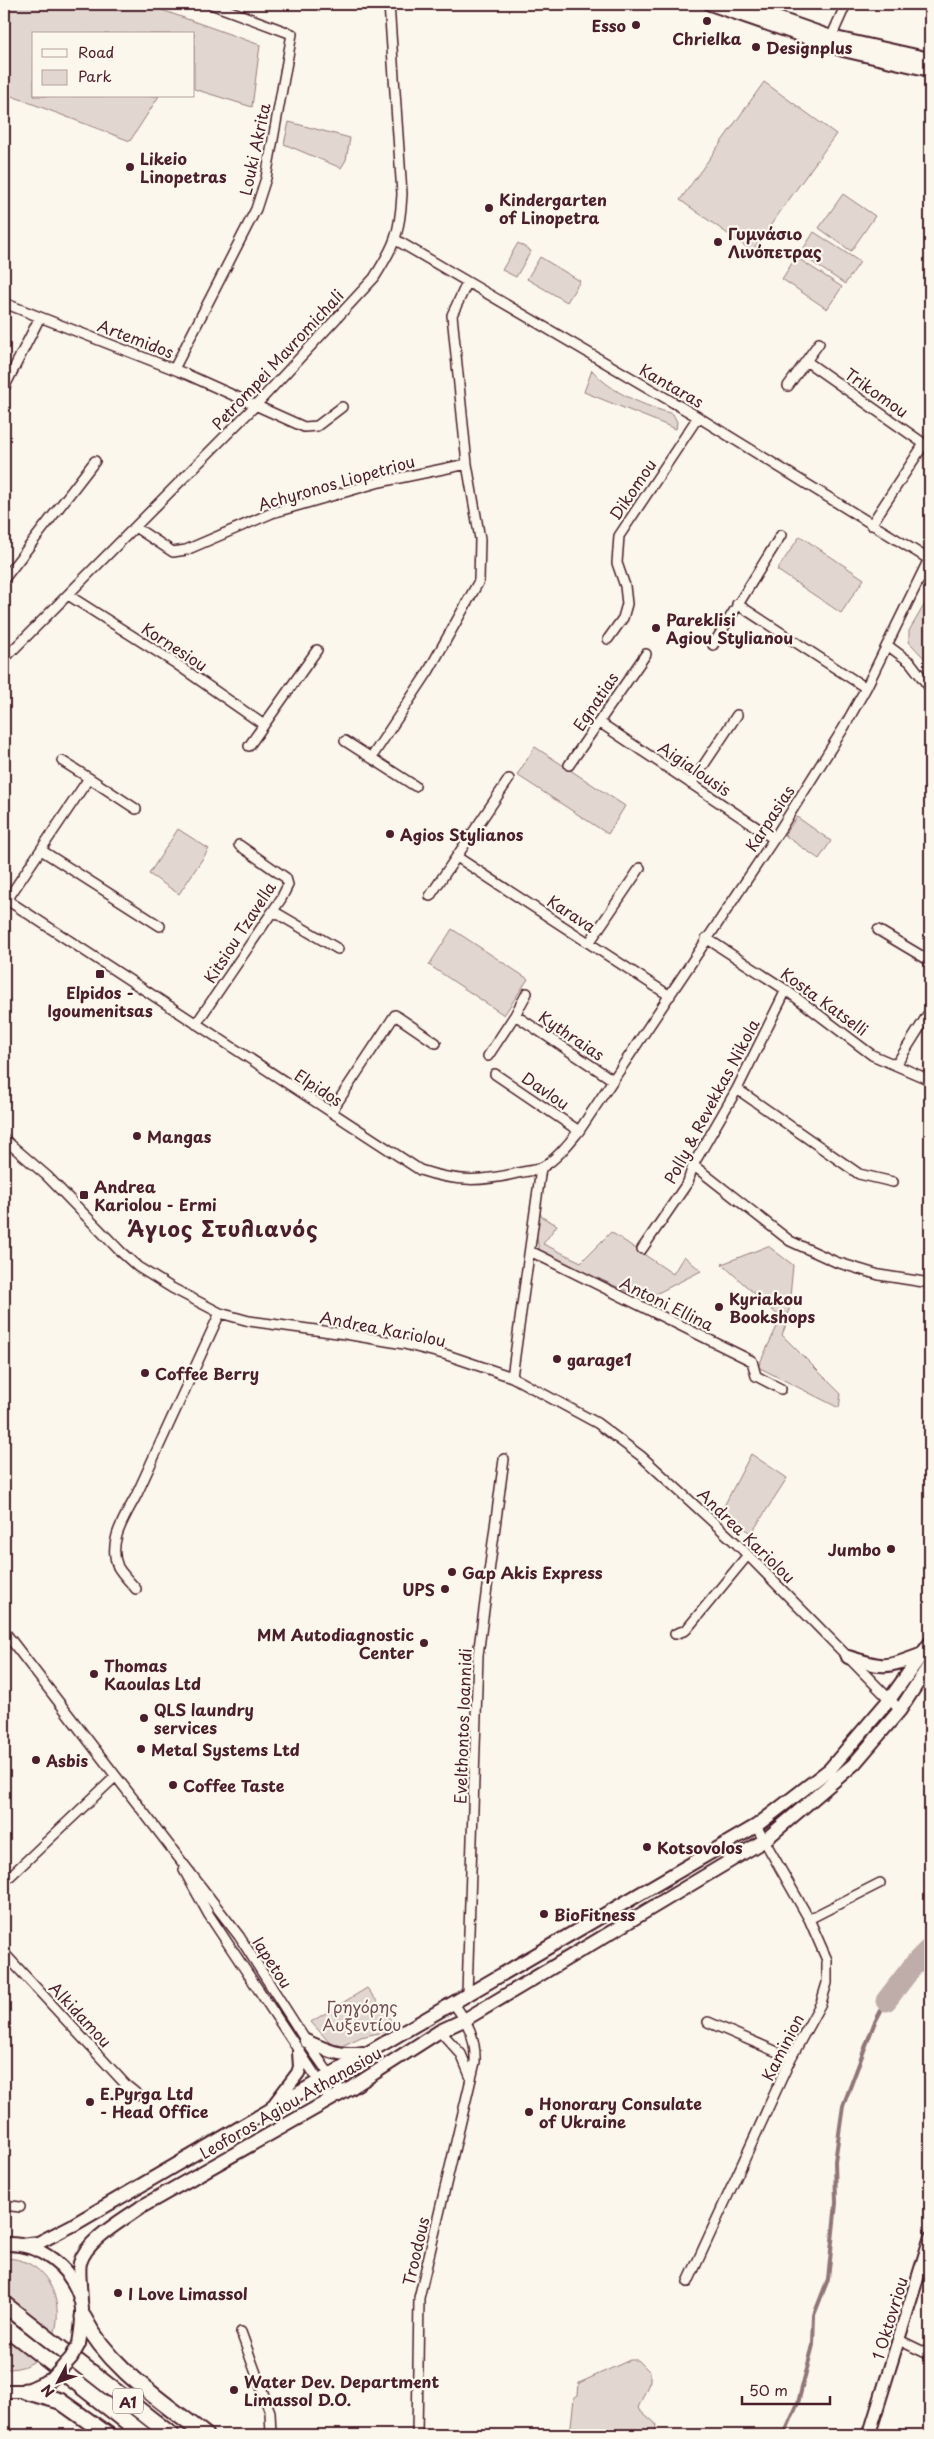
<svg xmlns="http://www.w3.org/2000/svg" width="934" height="2439" font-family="'Playpen Sans',sans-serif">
	<rect width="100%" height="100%" fill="#fbf7ec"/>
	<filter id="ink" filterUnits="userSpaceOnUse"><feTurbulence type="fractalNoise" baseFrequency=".02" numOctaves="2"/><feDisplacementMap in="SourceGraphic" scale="10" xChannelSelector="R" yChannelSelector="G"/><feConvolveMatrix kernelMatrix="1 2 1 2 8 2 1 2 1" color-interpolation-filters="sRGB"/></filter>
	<g filter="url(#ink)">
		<path fill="#e2d7d0" stroke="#967b7e" d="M 4,4 L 145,4 L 260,45 L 252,107 L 194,89 L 194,34 L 34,34 L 34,96 L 159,96 L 130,141 L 4,93 Z
			M 764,82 L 836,134 L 752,251 L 680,200 Z
			M 289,122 L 350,138 L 346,160 L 341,168 L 284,144 Z
			M 843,194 L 875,216 L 851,251 L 819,228 Z
			M 814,232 L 860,262 L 845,284 L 800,254 Z
			M 518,243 L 531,251 L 516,277 L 502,270 Z
			M 540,257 L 580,281 L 567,302 L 527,279 Z
			M 796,257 L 842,287 L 827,309 L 782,279 Z
			M 592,370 C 611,393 645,406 673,414 L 677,422 L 676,429 L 584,392 Z
			M 800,536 L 864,579 L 841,613 L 777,570 Z
			M 930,595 L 930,653 L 928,662 L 909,642 L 909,631 Z
			M 535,747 L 625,806 L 608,834 L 517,775 Z
			M 797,817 L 831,841 L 819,859 L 784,835 Z
			M 178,829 L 209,849 L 179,894 L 149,874 Z
			M 452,929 L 528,979 L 504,1015 L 429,965 Z
			M 539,1211 L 542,1217 L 557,1225 L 543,1244 L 581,1262 L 611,1232 L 673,1274 L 684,1256 L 701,1271 L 646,1299 L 540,1254 L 535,1229 Z
			M 768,1246 L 793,1265 L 788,1319 L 782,1335 L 841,1394 L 839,1408 L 758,1367 L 781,1318 L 722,1264 Z
			M 751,1454 L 787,1478 L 751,1534 L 723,1508 Z
			M 367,1988 L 391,2020 L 387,2031 L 361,2037 L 342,2046 L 329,2042 L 311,2022 Z
			M 4,2258 C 75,2258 75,2372 4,2369 Z
			M 630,2360 L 638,2360 L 650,2372 L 650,2381 L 638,2408 L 656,2424 L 655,2435 L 627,2435 L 620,2432 L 619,2435 L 606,2433 L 601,2435 L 601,2431 L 599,2435 L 570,2435 L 574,2398 L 578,2395 L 579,2383 Z"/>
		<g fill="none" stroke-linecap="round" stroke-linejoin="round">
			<path stroke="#907477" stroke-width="4" d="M 784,2435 L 798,2403 L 813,2345 L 814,2315 L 828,2279 L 836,2203 L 835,2161 L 843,2106 L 874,2024 L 886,2001"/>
			<path stroke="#bfadaa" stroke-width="21" d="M 886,2001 L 916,1962 L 930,1948"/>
			<g stroke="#4a1f2b" stroke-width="12">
				<path id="minor" d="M 829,42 L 846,4
					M 396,240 L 698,417 L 930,560
					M 4,303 L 186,374 L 304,427 L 317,426 L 342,407
					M 806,361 L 930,448
					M 174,369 L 256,209 L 266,178 L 292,34 L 211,4
					M 788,386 L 819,343
					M 4,388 L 40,317
					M 871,525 L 924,444
					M 135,527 L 173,552 L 186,550 L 272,513 L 380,482 L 467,464
					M 4,579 L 95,461
					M 68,595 L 175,663 L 264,725
					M 737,604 L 866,688
					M 608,639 L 623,618 L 627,604 L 625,586 L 617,563 L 619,536 L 698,417
					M 713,645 L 781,535
					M 887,645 L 910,662 L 930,688
					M 4,659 L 256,405 L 374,278 C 395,245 400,233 402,194 L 389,4
					M 599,722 L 774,839
					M 345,741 L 415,786
					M 249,746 L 317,650
					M 371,758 L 428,672 L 479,581 L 480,539 L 467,464 L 452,315 L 467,283
					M 569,765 L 646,654
					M 89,778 L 136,809
					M 691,784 L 737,715
					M 41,850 L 160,926
					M 457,857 L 670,996
					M 430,896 L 509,779
					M 4,898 L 420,1170 C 456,1182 481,1182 518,1173 C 525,1171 534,1171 541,1168 C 556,1160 569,1143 579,1131 L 774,839 L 843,729 L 866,688 L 929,559
					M 7,900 L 89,778 L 62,761
					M 273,911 L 338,949
					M 878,930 L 930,961
					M 706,938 L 786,990 L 872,1055 L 930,1080
					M 589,943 L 640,868
					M 527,993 L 515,1015 L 613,1080
					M 196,1024 L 281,899 L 288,885 L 286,878 L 239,845
					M 488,1056 L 515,1015
					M 896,1065 L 930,1011
					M 495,1074 L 579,1131
					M 737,1089 L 859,1174 L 893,1182
					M 331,1112 L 395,1015 L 436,1043
					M 4,1139 L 47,1176 L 120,1251 L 138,1267 L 172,1288 L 220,1313 L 249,1321 L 345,1334 L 404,1344 L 447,1355 L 512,1377 L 597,1423 L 641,1456 L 737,1544 L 900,1710
					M 693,1165 L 790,1241 L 836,1262 L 879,1275 L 930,1283
					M 642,1249 L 688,1182 L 693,1165 L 737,1089 L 786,990
					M 530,1251 L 752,1361 L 756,1376 L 781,1389
					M 512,1377 L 541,1168
					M 136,1589 C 130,1582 122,1574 118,1567 C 107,1542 125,1517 136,1496 L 220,1313
					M 4,1631 L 239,1936 L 306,2041 L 342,2092
					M 675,1634 L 686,1630 L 747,1556
					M 184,1870 L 209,1915 L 319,2081 L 330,2100
					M 4,1882 L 115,1777
					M 809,1919 L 880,1883
					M 4,1953 L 127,2086 L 138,2095
					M 467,1994 L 478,1655 L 504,1459
					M 708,2022 L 791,2058
					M 440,2031 L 461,2054 L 471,2078
					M 4,2205 L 20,2207
					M 688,2282 L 791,2058 L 821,2003 L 827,1983 L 827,1960 L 809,1919 L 756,1826
					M 241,2332 L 270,2412 L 271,2435
					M 899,2340 L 930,2355
					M 417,2435 L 419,2298 L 475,2062 C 476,2038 468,2022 453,2003"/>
			</g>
			<g stroke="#4a1f2b" stroke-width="15">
				<path id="tertiary" d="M 869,2435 L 930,2238"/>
			</g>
			<g stroke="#4a1f2b" stroke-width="16">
				<path id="secondary" d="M 710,4 L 843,50 L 930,70
					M 737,4 L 831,37 L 930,59
					M 848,1657 C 886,1669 885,1668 923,1654
					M 306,2041 C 326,2050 340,2057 362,2053
					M 273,2106 L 298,2073 L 300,2067 L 299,2052
					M 4,2244 C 39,2242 73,2268 81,2302 C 84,2316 81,2330 79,2344
					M 21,2245 L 38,2243 L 73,2225 L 756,1826 L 830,1769 L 889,1700 L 930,1643
					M 81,2302 C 81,2292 78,2271 80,2263 C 86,2240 123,2220 141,2207 L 351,2088 L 440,2031 L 466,2019 L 765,1840 L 854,1764 L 900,1710 L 930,1664
					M 4,2391 L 25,2391 L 52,2379"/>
			</g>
			<g stroke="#4a1f2b" stroke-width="19">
				<path id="trunk" d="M 4,2304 L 171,2435
					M 83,2317 C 109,2368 161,2400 205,2435
					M 4,2326 L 144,2435
					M 25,2391 L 60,2401 L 108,2435"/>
			</g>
			<use href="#minor" stroke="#fbf7ec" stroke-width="9"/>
			<use href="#tertiary" stroke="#fbf7ec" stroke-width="11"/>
			<use href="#secondary" stroke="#fbf7ec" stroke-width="12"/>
			<use href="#trunk" stroke="#fbf7ec" stroke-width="15"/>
			<g stroke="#4a1f2b" stroke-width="16" stroke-linecap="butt">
				<path id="secondary-bridge" d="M 52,2379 L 71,2358 L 79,2344"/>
			</g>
			<use href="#secondary-bridge" stroke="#fbf7ec" stroke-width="12"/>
		</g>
	</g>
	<g fill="#4a1f2b" stroke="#fbf7ec" stroke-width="2">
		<circle cx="707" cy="21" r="5"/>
		<circle cx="636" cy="25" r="5"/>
		<circle cx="756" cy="47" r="5"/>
		<circle cx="130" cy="167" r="5"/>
		<circle cx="489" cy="208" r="5"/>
		<circle cx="718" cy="242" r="5"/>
		<circle cx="656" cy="628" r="5"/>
		<circle cx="390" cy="834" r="5"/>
		<rect x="95" y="969" width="10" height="10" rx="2.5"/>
		<circle cx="137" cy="1136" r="5"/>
		<rect x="79" y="1190" width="10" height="10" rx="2.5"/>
		<circle cx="719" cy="1307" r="5"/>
		<circle cx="557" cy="1359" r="5"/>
		<circle cx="145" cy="1373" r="5"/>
		<circle cx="891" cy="1549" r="5"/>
		<circle cx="452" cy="1572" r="5"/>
		<circle cx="445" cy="1589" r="5"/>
		<circle cx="424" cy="1643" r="5"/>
		<circle cx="94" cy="1674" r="5"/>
		<circle cx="144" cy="1718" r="5"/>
		<circle cx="141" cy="1749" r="5"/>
		<circle cx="36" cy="1760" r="5"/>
		<circle cx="173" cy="1785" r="5"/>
		<circle cx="647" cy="1847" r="5"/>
		<circle cx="544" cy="1914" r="5"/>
		<circle cx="90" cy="2102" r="5"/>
		<circle cx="529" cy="2112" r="5"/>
		<circle cx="118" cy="2293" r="5"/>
		<circle cx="234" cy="2390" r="5"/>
	</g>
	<g text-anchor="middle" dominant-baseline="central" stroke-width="4.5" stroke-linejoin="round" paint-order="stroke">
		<rect fill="#fbf7ec" stroke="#7f6065" stroke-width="1" x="113" y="2388.5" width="30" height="25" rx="4"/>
		<g font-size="15" font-weight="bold" fill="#4a1f2b">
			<text x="128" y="2401">A1</text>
		</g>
		<g font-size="16" font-weight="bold" fill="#4a1f2b" stroke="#fbf7ec" text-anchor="start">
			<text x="626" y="25" text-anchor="end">Esso</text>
			<text x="707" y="38" text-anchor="middle">Chrielka</text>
			<text x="766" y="47">Designplus</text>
			<text x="140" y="158">Likeio<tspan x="140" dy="18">Linopetras</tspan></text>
			<text x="499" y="199">Kindergarten<tspan x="499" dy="18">of Linopetra</tspan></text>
			<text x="728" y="233">Γυμνάσιο<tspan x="728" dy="18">Λινόπετρας</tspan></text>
			<text x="666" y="619">Pareklisi<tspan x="666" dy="18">Agiou Stylianou</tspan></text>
			<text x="400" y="834">Agios Stylianos</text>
			<text x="100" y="992" text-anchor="middle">Elpidos -<tspan x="100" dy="18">Igoumenitsas</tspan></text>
			<text x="147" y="1136">Mangas</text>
			<text x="94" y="1186">Andrea<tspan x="94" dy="18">Kariolou - Ermi</tspan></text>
			<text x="729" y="1298">Kyriakou<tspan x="729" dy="18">Bookshops</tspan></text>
			<text x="567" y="1359">garage1</text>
			<text x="155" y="1373">Coffee Berry</text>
			<text x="881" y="1549" text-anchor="end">Jumbo</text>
			<text x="462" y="1572">Gap Akis Express</text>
			<text x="435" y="1589" text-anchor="end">UPS</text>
			<text x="414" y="1634" text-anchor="end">MM Autodiagnostic<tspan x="414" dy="18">Center</tspan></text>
			<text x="104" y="1665">Thomas<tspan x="104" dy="18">Kaoulas Ltd</tspan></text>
			<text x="154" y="1709">QLS laundry<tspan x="154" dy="18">services</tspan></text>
			<text x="151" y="1749">Metal Systems Ltd</text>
			<text x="46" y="1760">Asbis</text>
			<text x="183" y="1785">Coffee Taste</text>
			<text x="657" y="1847">Kotsovolos</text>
			<text x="554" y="1914">BioFitness</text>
			<text x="100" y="2093">E.Pyrga Ltd<tspan x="100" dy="18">- Head Office</tspan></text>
			<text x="539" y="2103">Honorary Consulate<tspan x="539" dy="18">of Ukraine</tspan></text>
			<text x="128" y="2293">I Love Limassol</text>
			<text x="244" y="2381">Water Dev. Department<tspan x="244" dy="18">Limassol D.O.</tspan></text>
		</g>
		<g font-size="16" fill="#4a1f2b" stroke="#fbf7ec">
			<text transform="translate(254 149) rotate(-78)">Louki Akrita</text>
			<text transform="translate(136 338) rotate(21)">Artemidos</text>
			<text transform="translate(277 359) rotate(-47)">Petrompei Mavromichali</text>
			<text transform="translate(672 385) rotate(30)">Kantaras</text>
			<text transform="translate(877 392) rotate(35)">Trikomou</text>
			<text transform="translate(336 482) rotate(-16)">Achyronos Liopetriou</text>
			<text transform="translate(632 489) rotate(-56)">Dikomou</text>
			<text transform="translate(175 646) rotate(33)">Kornesiou</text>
			<text transform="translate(595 701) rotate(-56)">Egnatias</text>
			<text transform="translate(695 768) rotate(34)">Aigialousis</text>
			<text transform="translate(769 818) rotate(-57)">Karpasias</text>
			<text transform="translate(572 913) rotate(33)">Karava</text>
			<text transform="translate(239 932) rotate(-57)">Kitsiou Tzavella</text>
			<text transform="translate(825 1001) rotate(36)">Kosta Katselli</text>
			<text transform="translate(572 1035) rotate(34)">Kythraias</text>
			<text transform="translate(319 1087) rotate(33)">Elpidos</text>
			<text transform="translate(546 1090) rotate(34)">Davlou</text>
			<text transform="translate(711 1101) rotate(-62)">Polly &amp; Revekkas Nikola</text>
			<text transform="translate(667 1303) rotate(26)">Antoni Ellina</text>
			<text transform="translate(383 1328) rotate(11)">Andrea Kariolou</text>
			<text transform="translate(747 1535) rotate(44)">Andrea Kariolou</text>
			<text transform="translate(462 1726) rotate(-88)">Evelthontos Ioannidi</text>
			<text transform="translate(273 1962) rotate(57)">Iapetou</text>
			<text transform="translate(81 2014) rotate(47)">Alkidamou</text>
			<text transform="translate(782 2047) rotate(-63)">Kaminion</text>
			<text transform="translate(290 2102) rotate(-30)">Leoforos Agiou Athanasiou</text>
			<text transform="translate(415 2251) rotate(-77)">Troodous</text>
			<text transform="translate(889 2318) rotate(-73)">1 Oktovriou</text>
		</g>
		<g font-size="16" fill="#704d54" stroke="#fbf7ec">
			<text x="362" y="2006">Γρηγόρης<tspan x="362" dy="18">Αυξεντίου</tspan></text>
		</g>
		<g font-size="21" font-weight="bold" letter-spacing="1" fill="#4a1f2b" stroke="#fbf7ec">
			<text x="223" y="1228">Άγιος Στυλιανός</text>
		</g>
	</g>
	<rect width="934" height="2439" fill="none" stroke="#fbf7ec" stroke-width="20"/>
	<rect x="10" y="10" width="914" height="2419" fill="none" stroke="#4a1f2b" stroke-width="2" filter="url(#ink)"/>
	<rect x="32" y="32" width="162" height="65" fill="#fbf7ec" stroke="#b4a19f"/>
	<rect x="42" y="49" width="25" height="8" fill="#fbf7ec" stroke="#b4a19f"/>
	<text x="78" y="58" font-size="15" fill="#4a1f2b">Road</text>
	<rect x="42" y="70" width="25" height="15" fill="#e2d7d0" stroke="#b4a19f"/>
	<text x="78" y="82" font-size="15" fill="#4a1f2b">Park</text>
	<g transform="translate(58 2382) rotate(229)" stroke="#fbf7ec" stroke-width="4" paint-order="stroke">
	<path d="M0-4L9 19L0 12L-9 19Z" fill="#4a1f2b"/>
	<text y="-8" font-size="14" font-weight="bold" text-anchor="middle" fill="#4a1f2b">N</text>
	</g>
	<path d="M742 2396v8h88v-8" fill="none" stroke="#4a1f2b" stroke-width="2.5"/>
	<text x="749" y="2396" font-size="15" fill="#4a1f2b" stroke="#fbf7ec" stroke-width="4" paint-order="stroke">50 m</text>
</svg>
